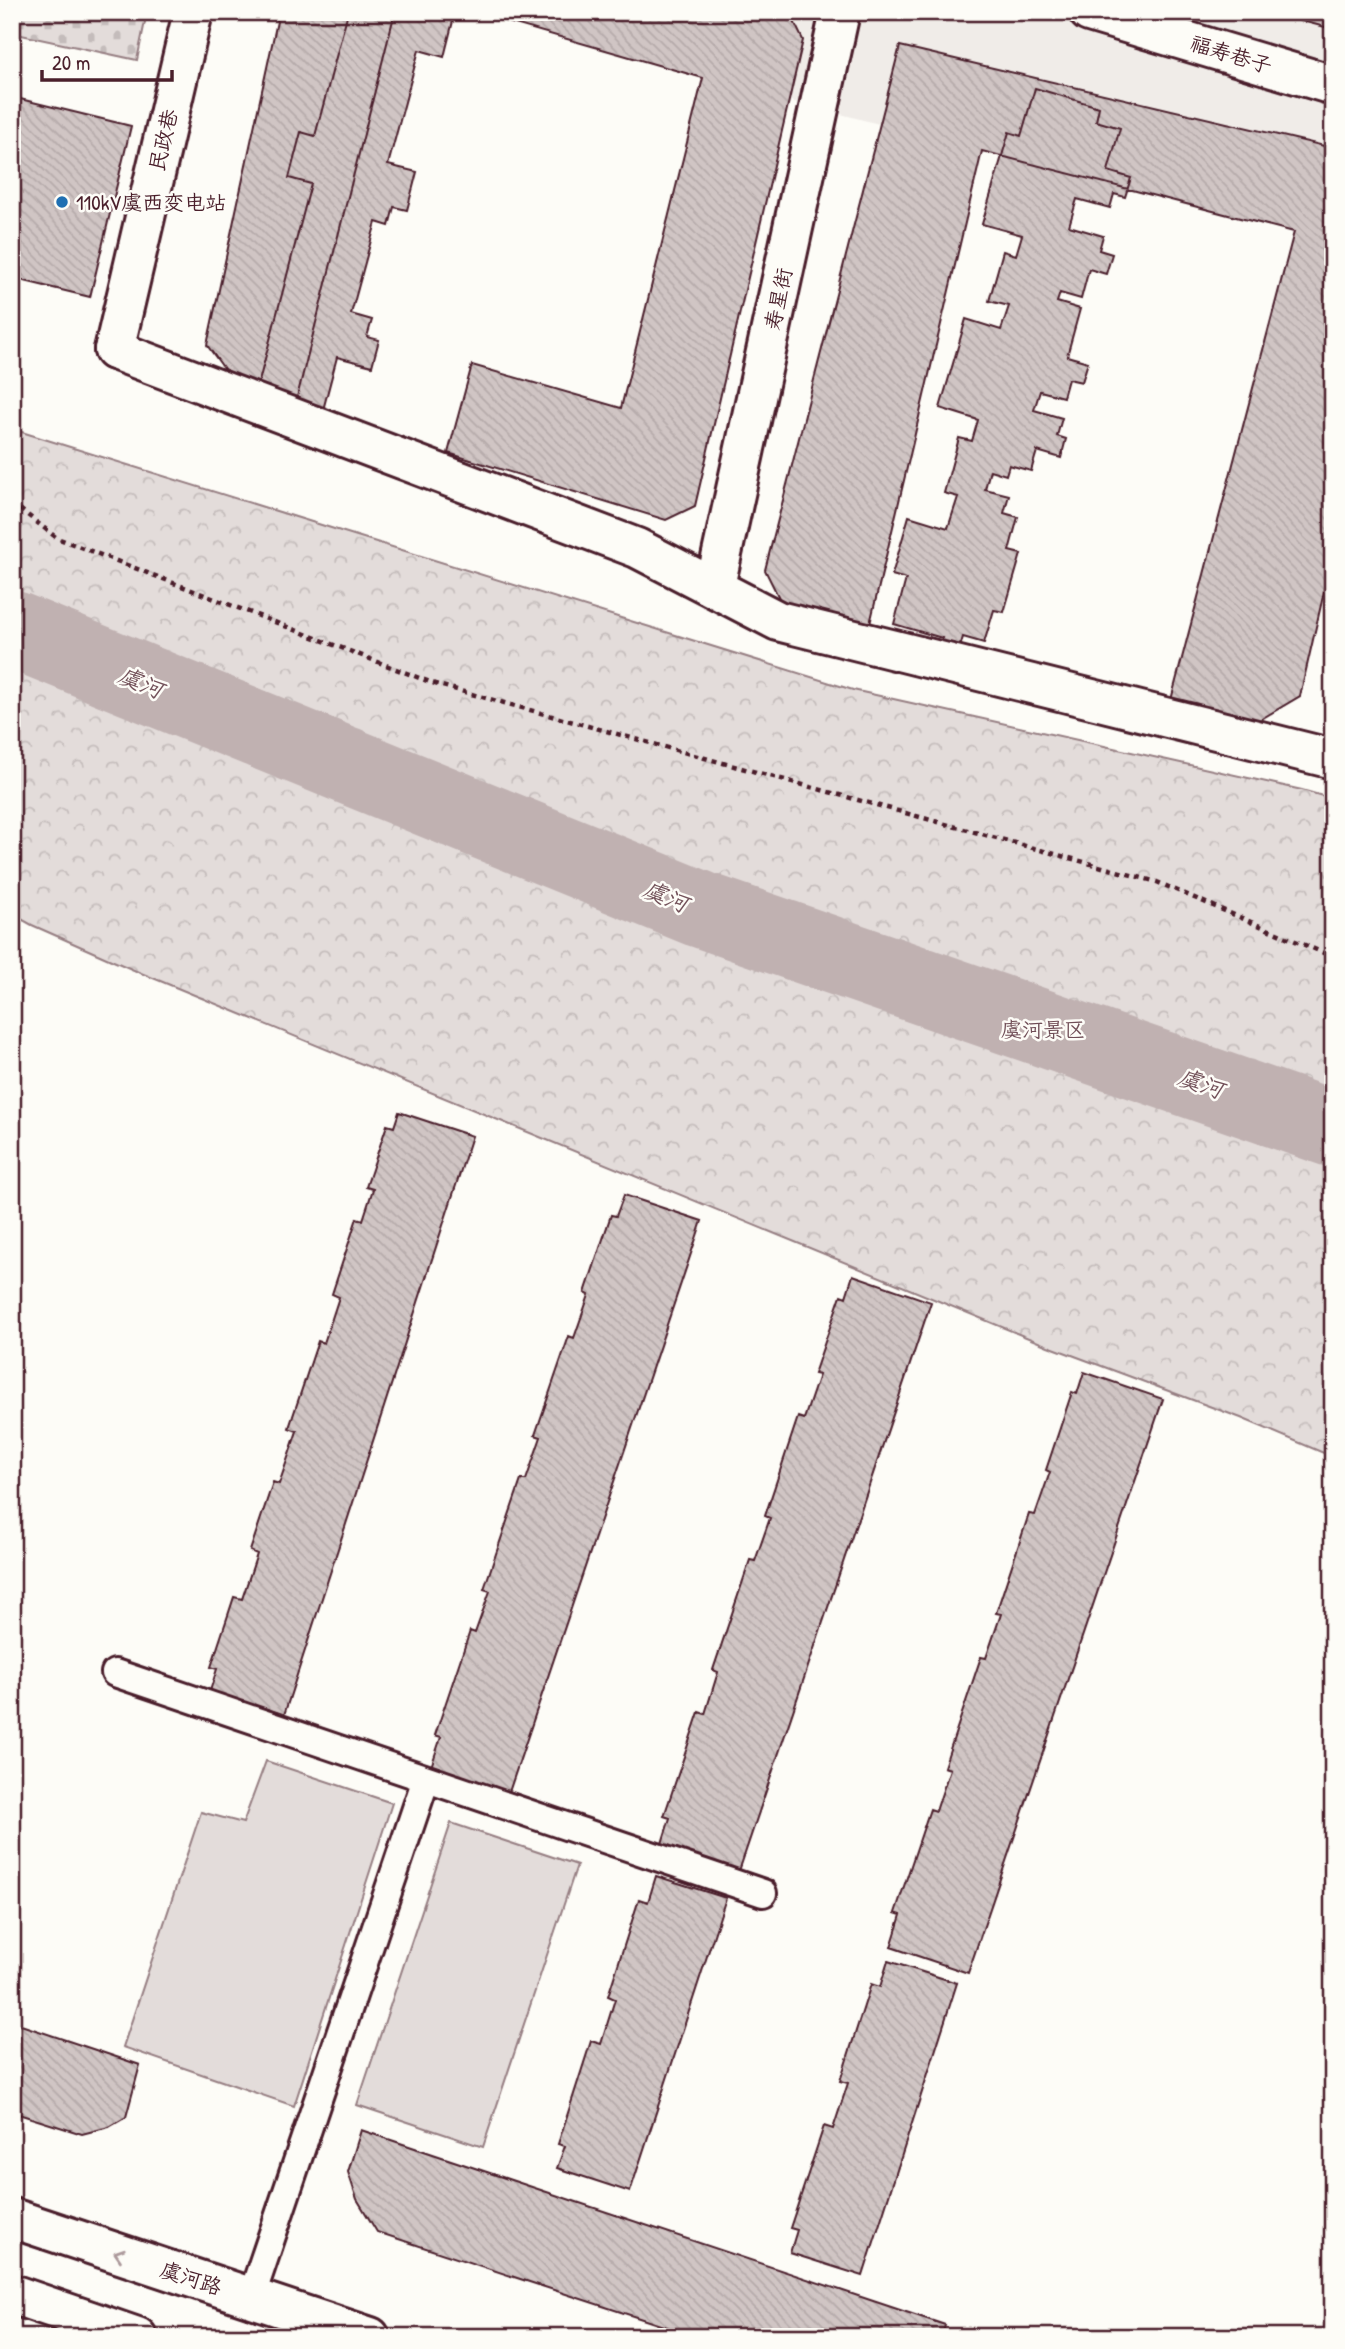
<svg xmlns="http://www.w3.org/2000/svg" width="1345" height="2349" font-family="'Patrick Hand','LXGW WenKai TC',sans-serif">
	<defs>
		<pattern id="cemetery-stones" width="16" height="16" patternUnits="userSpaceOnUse" patternTransform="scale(1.75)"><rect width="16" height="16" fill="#e3dcda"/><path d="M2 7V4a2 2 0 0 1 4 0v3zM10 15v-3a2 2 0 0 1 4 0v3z" fill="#c4bcbb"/></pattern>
		<pattern id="park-crowns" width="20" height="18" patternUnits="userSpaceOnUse" patternTransform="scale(1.75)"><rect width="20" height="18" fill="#e3dcda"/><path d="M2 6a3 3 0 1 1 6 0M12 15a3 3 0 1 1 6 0" fill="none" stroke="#c4bcbb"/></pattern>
		<pattern id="building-back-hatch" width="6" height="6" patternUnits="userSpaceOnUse" patternTransform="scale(1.75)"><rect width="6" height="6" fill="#d0c5c4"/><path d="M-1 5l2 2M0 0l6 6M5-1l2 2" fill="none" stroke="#b4a9a9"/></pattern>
	</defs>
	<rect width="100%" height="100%" fill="#fdfcf7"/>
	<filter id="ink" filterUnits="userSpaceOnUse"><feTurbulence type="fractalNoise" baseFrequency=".0143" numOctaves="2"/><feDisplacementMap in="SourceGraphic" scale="14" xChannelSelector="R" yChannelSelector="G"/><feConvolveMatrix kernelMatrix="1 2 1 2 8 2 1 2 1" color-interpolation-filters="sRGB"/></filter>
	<g filter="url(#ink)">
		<path fill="#f0ece8" d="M 678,12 L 1333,12 L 1333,242 L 667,69 Z"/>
		<path fill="url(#cemetery-stones)" stroke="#967e82" stroke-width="2" d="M 12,12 L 147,12 L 137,60 L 12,33 Z"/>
		<path fill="url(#park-crowns)" stroke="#967e82" stroke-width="2" d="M 12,429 L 853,690 L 1302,790 L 1333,799 L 1333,1457 L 1241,1418 L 1048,1346 L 136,971 L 32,925 L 12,914 Z"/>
		<path fill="#e3dcda" stroke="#967e82" stroke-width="2" d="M 266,1761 L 392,1803 L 294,2106 L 123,2047 L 201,1812 L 243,1823 Z
			M 451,1823 L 577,1865 L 483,2147 L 357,2105 Z"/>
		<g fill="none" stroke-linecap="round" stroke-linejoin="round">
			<path stroke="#c0b1b1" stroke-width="77" d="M 12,629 L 700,909 L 1333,1129"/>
		</g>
		<path fill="url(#building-back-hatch)" stroke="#4a1f2b" stroke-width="2" d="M 279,12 L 395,12 L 294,409 L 240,391 L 207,345 Z
			M 348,12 L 455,13 L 444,57 L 419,50 L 388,165 L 417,172 L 407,210 L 394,207 L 389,226 L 376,222 L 351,314 L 372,320 L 367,337 L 379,340 L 372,366 L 337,357 L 323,410 L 256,393 L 311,184 L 289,178 L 301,132 L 315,136 Z
			M 473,12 L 787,12 L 790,13 L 803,40 L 695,506 L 666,520 L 448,453 L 472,365 L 621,408 L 703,78 Z
			M 1266,12 L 1333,12 L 1333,29 Z
			M 900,46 L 1333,148 L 1333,553 L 1300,696 L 1258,721 L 1171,700 L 1294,232 L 982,151 L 869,628 L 783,606 L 765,570 Z
			M 1035,88 L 1099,107 L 1096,121 L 1120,128 L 1108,171 L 1131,178 L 1125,197 L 1114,194 L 1110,208 L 1077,199 L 1069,226 L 1103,236 L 1099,250 L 1112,254 L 1106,274 L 1089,269 L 1081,299 L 1060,293 L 1057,302 L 1080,309 L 1067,356 L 1088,362 L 1082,382 L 1068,379 L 1063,397 L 1040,391 L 1034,410 L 1062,418 L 1057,436 L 1066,439 L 1061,458 L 1037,451 L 1031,471 L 1009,465 L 1006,475 L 990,470 L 985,489 L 1009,495 L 1004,513 L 1018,517 L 1009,551 L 1021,554 L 1004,612 L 994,610 L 984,643 L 963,637 L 958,654 L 939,649 L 942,638 L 894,624 L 906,579 L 892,575 L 909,516 L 948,528 L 958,497 L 944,493 L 959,438 L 972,441 L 978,420 L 940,408 L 966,319 L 1001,330 L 1009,306 L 989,301 L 1003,251 L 1016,255 L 1022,235 L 982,224 L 1009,132 L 1021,136 Z
			M 12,97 L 131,126 L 90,297 L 12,278 Z
			M 399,1112 L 472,1136 L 284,1715 L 210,1691 L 217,1669 L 211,1667 L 234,1597 L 242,1599 L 257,1554 L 250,1551 L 273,1482 L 279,1484 L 297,1431 L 289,1428 L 318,1341 L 324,1343 L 339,1297 L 332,1294 L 357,1218 L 363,1220 L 373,1189 L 366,1187 L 387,1125 L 394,1127 Z
			M 624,1195 L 702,1221 L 508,1795 L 430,1770 L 441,1737 L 435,1735 L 470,1631 L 475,1633 L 490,1591 L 484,1589 L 521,1480 L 526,1480 L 541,1437 L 535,1435 L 569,1336 L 574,1338 L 589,1295 L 585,1293 L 611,1215 L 616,1216 Z
			M 853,1275 L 931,1302 L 737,1877 L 660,1850 L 670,1818 L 664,1816 L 699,1712 L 705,1714 L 718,1672 L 713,1670 L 750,1560 L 755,1561 L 770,1518 L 765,1516 L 798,1417 L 804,1419 L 819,1375 L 814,1374 L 841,1295 L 846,1297 Z
			M 1084,1372 L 1163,1399 L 968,1973 L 891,1947 L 901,1915 L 895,1913 L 930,1809 L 936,1811 L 950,1769 L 944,1767 L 981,1657 L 986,1658 L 1001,1614 L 996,1613 L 1029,1514 L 1035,1515 L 1050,1472 L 1046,1470 L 1072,1392 L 1077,1394 Z
			M 656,1876 L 726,1898 L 630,2192 L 557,2168 L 565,2146 L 558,2144 L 591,2041 L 601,2044 L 615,1999 L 608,1996 L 639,1899 L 648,1902 Z
			M 888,1961 L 957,1983 L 863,2276 L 790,2253 L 797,2230 L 790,2228 L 824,2126 L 833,2129 L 848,2083 L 840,2081 L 871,1984 L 880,1987 Z
			M 12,2022 L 140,2065 L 126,2117 L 109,2127 L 82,2134 L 12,2112 Z
			M 361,2130 L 945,2325 L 942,2337 L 697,2337 L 377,2232 L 357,2199 L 348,2172 Z"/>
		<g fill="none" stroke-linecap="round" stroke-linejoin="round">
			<g stroke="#4a1f2b" stroke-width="32">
				<path id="lane" d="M 115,1673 L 763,1893
					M 251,2298 L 426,1779"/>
			</g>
			<g stroke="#4a1f2b" stroke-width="44">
				<path id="street" d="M 1089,12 L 1333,85
					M 114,350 L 637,548 L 778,621 L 1333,759
					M 715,586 L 840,12"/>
			</g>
			<g stroke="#4a1f2b" stroke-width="44">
				<path id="secondary" d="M 114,350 L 193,12
					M 12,2218 L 370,2337
					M 12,2294 L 137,2337"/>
			</g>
			<path stroke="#4a1f2b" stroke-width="4.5" stroke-dasharray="5 5" stroke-linecap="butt" d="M 12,503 L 57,538 L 435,684 L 1157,882 L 1333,957"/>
			<use href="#lane" stroke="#fdfcf7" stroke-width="26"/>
			<use href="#street" stroke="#fdfcf7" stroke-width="38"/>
			<use href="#secondary" stroke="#fdfcf7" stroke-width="38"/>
		</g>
		<defs><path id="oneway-chevron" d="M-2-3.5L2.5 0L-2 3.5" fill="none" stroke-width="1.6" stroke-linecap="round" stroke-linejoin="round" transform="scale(1.75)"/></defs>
		<use stroke="#ac999b" href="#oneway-chevron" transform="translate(119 2254) rotate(-162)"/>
	</g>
	<circle fill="#1f6fb2" stroke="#fdfcf7" stroke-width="2.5" cx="62" cy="202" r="7"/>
	<g text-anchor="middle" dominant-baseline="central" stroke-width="5" stroke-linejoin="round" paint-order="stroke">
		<g font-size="21" fill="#4a1f2b" stroke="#fdfcf7">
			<text transform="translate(1231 54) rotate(17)">福寿巷子</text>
			<text transform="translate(163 140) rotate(-77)">民政巷</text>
			<text transform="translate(778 299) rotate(-78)">寿星街</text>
			<text transform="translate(191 2278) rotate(18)">虞河路</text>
		</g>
		<g font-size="21" fill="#4a1f2b" stroke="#fdfcf7" text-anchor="start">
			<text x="76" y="202">110kV虞西变电站</text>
		</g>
		<g font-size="21" fill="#704e57" stroke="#fdfcf7">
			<text x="1043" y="1029">虞河景区</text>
		</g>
		<g font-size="23" font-style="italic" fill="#73525a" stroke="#fdfcf7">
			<text transform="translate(141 682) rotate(22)">虞河</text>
			<text transform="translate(666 896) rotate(22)">虞河</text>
			<text transform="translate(1201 1083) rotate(19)">虞河</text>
		</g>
	</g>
	<rect width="1345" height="2349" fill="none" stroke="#fdfcf7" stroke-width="42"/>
	<rect x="21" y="21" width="1303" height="2307" fill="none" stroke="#4a1f2b" stroke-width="2.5" filter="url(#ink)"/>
	<path d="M42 70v10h130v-10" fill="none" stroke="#4a1f2b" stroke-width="3.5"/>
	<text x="52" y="70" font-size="21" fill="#4a1f2b" stroke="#fdfcf7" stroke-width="5" paint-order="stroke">20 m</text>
</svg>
